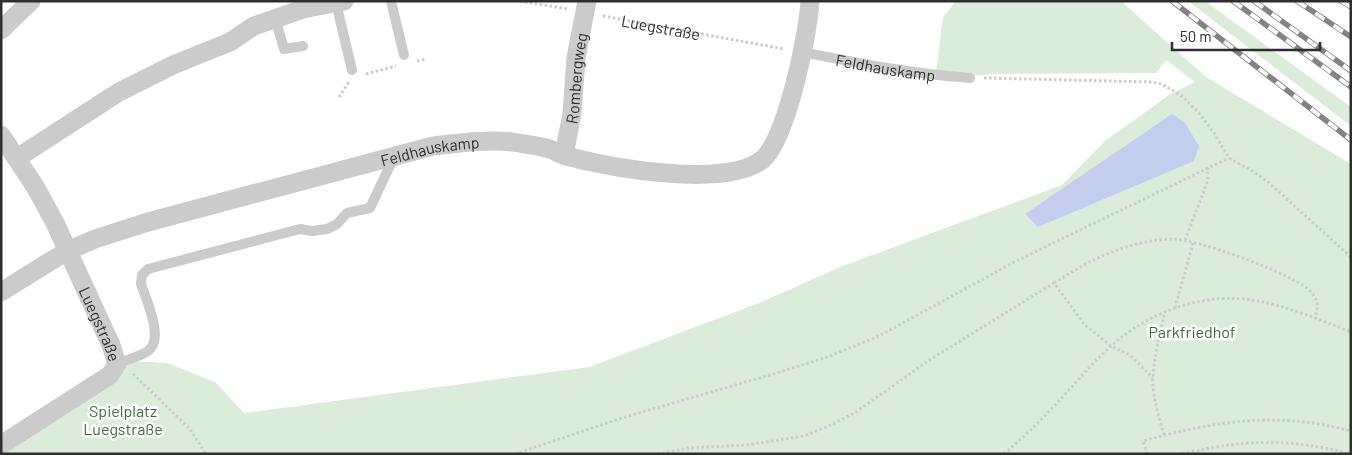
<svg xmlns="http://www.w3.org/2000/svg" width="1352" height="455" font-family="Barlow,sans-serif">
	<rect width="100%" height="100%" fill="#fff"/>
	<path fill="#dcecda" d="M 956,1 L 1121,1 L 1206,77 L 1351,164 L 1351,454 L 1,454 L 112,378 L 133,361 L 167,363 L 215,382 L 244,413 L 589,367 L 759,303 L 840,267 L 1062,185 L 1105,141 L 1169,95 L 1195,82 L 1166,60 L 1156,73 L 994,74 L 969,76 L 936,71 L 943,17 Z
		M 1188,1 L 1205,1 L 1351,107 L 1351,126 Z"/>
	<path fill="#c4cdee" d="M 1172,114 L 1185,123 L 1199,146 L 1194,161 L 1038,227 L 1025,214 Z"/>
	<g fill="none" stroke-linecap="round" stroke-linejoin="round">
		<g stroke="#cbcbcb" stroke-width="3" stroke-dasharray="2.5 2.5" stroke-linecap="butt">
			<path d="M 520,1 L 568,9"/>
			<path id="s1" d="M 603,16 L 784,49"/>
			<path d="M 417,61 L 426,59"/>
			<path d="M 366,74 L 396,66"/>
			<path d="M 984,78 L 1152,82 L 1162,84 L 1182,96 L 1199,113 L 1214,133 L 1229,158 L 1254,172 L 1268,182 L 1351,257"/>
			<path d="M 339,97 L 349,82"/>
			<path d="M 1185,240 L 1207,183 L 1208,168"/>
			<path d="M 1054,283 C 1092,259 1124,242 1170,239 C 1195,238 1296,274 1312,293 C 1319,302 1318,308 1315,318"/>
			<path d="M 1175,308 L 1193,243"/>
			<path d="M 133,374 L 189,428 L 206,454"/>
			<path d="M 1164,435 C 1159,417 1152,396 1153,377 C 1154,356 1160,333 1165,312"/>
			<path d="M 515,454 L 622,418 L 780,372 L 827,357 L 877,337 L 1018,260 L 1229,158"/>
			<path d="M 657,454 L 689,448 L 746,445 L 804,436 L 831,425 L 856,412 L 931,359 L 1054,283 L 1085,325 L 1111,346 L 1130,355 L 1153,378"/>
			<path d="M 1004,454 C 1022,438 1040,422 1056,404 C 1074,385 1091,364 1111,346 C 1150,311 1205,291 1258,301 C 1289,307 1321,320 1351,332"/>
			<path d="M 1147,454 L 1143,441 C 1215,421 1277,411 1351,431"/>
			<path d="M 1182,454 C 1245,439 1288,438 1351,454"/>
		</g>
		<g stroke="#cbcbcb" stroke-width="10">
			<path d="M 391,1 L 404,55"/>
			<path d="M 336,3 L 352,70"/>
			<path d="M 275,18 L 284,49 L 303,46"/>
			<path id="s2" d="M 802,52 C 858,63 913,74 970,78"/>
			<path d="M 117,364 C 125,360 143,356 149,350 C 164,338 146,299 141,284 L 142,275 L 148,269 L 300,229 L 312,231 L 327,229 L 337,224 L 347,213 L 370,208 L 394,157"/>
		</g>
		<g stroke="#cbcbcb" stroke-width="19">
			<path d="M 1,30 L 31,1"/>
			<path id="s3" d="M 1,135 L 36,188 L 55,223 L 111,345 L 117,364 L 110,375 L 1,445"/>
			<path id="s4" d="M 564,155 L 572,114 L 576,58 L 587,1"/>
			<path d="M 17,158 L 119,92 L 173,65 L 230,42 L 254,26 L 303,9 L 344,1"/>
			<path id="s5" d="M 1,292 L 67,251 L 95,239 L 148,222 L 433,146 C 459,143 486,139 512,142 C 523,144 535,145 546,148 C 552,149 558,153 563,155 C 574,158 586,161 596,163 C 635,171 732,186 763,159 C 787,137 808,35 810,1"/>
		</g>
		<g stroke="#838383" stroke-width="5.5">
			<path id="rail" d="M 1172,1 L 1351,140
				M 1233,1 L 1351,87
				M 1254,1 L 1351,71
				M 1297,1 L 1351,37
				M 1341,1 L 1351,7"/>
		</g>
		<use href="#rail" stroke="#fff" stroke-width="4" stroke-dasharray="11" stroke-linecap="butt"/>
	</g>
	<g text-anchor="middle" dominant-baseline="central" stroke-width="5" stroke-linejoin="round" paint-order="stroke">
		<g font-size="16" fill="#2e2e2e" stroke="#fff">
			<text stroke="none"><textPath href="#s1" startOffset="59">Luegstraße</textPath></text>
			<text stroke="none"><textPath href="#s2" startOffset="85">Feldhauskamp</textPath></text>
			<text stroke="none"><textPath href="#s4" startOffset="78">Rombergweg</textPath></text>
			<text stroke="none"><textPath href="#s5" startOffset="455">Feldhauskamp</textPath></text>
			<text stroke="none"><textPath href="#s3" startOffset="214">Luegstraße</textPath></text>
		</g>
		<g font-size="16" fill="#3b6d38" stroke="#fff">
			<text x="1192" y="331">Parkfriedhof</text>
			<text x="123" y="410">Spielplatz<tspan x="123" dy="18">Luegstraße</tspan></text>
		</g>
	</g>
	<rect width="1352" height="455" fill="none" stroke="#2e2e2e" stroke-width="5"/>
	<path d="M1172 42v8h148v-8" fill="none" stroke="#2e2e2e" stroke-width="2.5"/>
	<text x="1180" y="42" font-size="15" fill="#2e2e2e" stroke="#ffffff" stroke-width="4" paint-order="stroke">50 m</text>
</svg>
